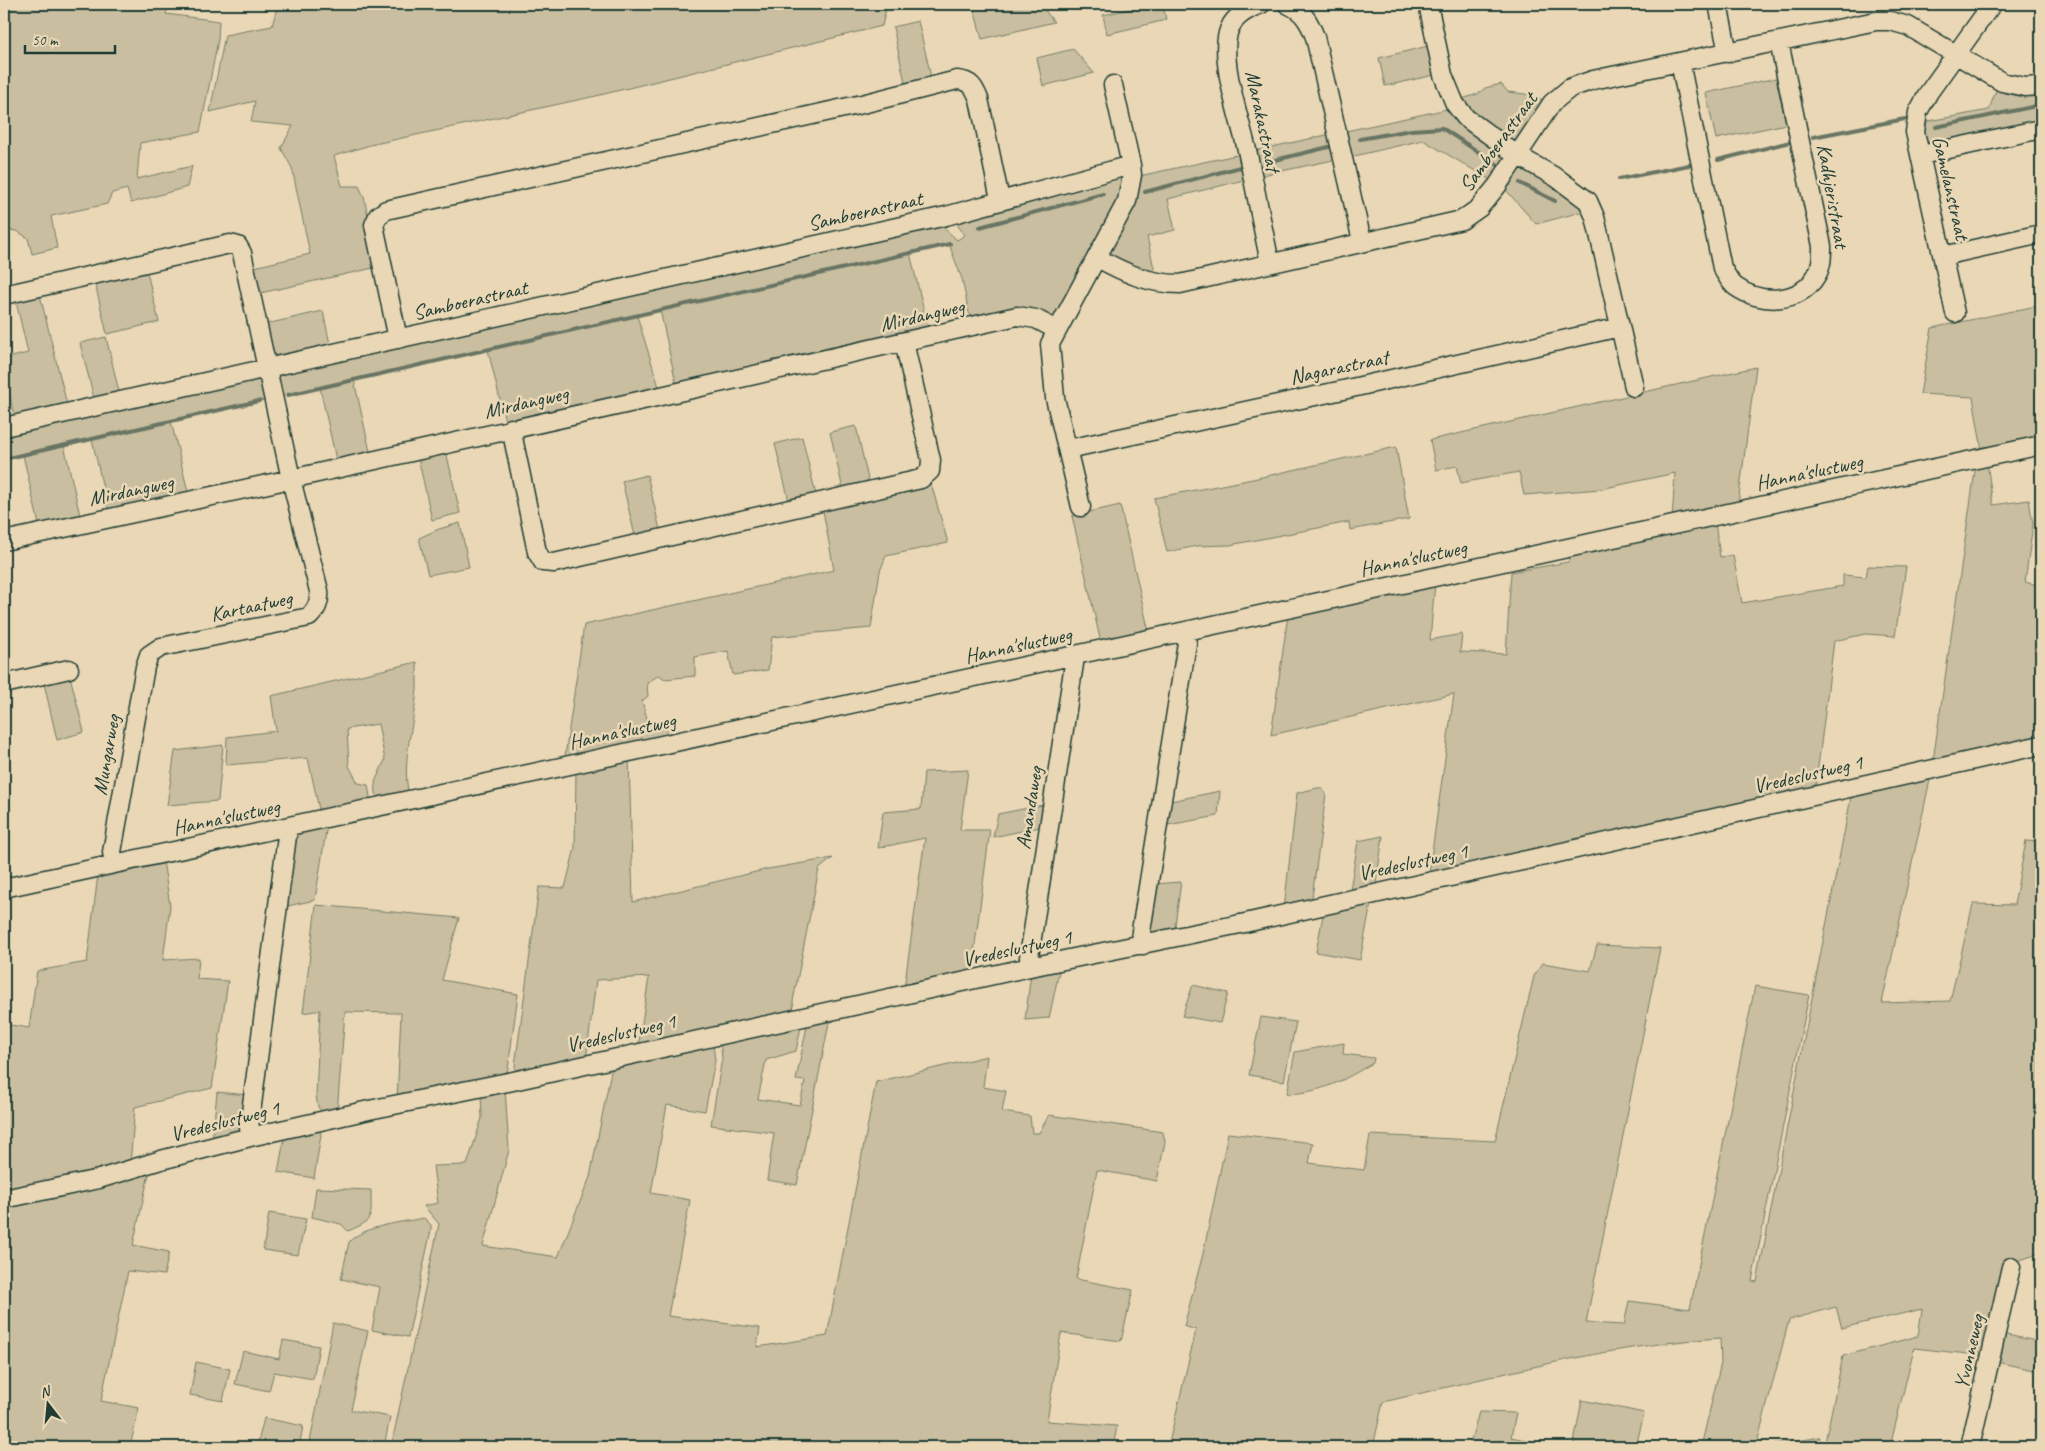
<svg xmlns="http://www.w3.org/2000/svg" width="2045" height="1451" font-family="Caveat,sans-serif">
	<rect width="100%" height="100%" fill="#ead7b5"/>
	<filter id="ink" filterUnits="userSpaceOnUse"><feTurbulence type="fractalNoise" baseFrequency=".02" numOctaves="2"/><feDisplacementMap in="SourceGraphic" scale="10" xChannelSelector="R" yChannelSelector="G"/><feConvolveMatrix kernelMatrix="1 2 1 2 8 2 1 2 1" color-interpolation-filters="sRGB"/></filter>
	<g filter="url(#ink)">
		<path fill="#c9bea0" stroke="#747e6a" d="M 4,4 L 169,4 L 166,14 L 219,21 L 218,40 L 200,132 L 140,143 L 137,179 L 192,166 L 187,187 L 131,203 L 127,189 L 112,193 L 107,204 L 51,216 L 57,248 L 32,254 L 28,238 L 17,231 L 4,230 Z
			M 278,4 L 887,4 L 882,26 L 596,96 L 370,145 L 334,156 L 342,186 L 359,186 L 364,197 L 378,267 L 256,294 L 250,268 L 310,254 L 292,168 L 281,148 L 293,126 L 251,122 L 255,101 L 210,112 L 225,35 L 272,26 Z
			M 1008,4 L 1040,4 L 1054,22 L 982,39 L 974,9 Z
			M 1153,4 L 1163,4 L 1166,20 L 1107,34 L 1103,15 Z
			M 918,21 L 932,81 L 906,87 L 893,27 Z
			M 1432,45 L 1439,74 L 1385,86 L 1379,58 Z
			M 1073,49 L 1094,73 L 1043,86 L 1037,58 Z
			M 1776,78 L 1786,124 L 1716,139 L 1706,93 Z
			M 1501,84 L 1508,92 L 1525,94 L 1547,101 L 1517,141 L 1503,140 L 1458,100 L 1478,94 L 1485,88 Z
			M 1997,87 L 2041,92 L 2041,125 L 1935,145 L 1928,142 L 1923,136 L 1923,122 L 1989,110 Z
			M 1452,108 L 1509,157 L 1494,182 L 1423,140 L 1350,157 L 1344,133 L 1346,131 Z
			M 1331,134 L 1338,159 L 1258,176 L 1254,151 Z
			M 1241,154 L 1248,179 L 1168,199 L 1175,230 L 1147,237 L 1156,277 L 1116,262 L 1109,248 L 1139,176 Z
			M 1522,169 L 1529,169 L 1570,193 L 1585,211 L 1536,224 L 1505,189 L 1511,185 L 1509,181 L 1517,171 Z
			M 1122,171 L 1126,187 L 1055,318 L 1049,320 L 972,316 L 969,313 L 962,279 L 949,244 L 910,253 L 928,328 L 677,387 L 660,310 L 637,316 L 660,390 L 506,425 L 488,350 L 354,380 L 371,456 L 337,464 L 320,388 L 276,397 L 276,372 L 942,226 L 957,240 L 965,235 L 958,226 L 958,220 Z
			M 146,268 L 159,322 L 107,334 L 94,279 Z
			M 39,291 L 68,409 L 15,420 L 4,369 L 4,359 L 28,353 L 15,297 Z
			M 2041,305 L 2041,439 L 1982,451 L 1973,397 L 1920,394 L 1932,328 Z
			M 323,311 L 330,344 L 269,357 L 262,325 Z
			M 106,337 L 120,396 L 95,402 L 80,343 Z
			M 1756,367 L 1738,504 L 1672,520 L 1675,473 L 1601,489 L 1524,495 L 1519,472 L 1461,483 L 1457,466 L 1436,470 L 1430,440 Z
			M 259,377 L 262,380 L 268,399 L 171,421 L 189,496 L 109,515 L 92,439 L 64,445 L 81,520 L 40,529 L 23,455 L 4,459 L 4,431 Z
			M 856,426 L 870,488 L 844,494 L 830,432 Z
			M 802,437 L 817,499 L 790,505 L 775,444 Z
			M 1396,447 L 1409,519 L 1350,530 L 1349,522 L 1230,545 L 1197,546 L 1167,552 L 1154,498 L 1253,479 Z
			M 446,451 L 460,513 L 432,520 L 418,457 Z
			M 1987,462 L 1993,505 L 2029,500 L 2033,524 L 2025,582 L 2041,586 L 2041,738 L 1933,761 L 1976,464 Z
			M 647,475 L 661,534 L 636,540 L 622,481 Z
			M 930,480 L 948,543 L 886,556 L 880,571 L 871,628 L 772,637 L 768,670 L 733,675 L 728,651 L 695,657 L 695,676 L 665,679 L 659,675 L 647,683 L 648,696 L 642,701 L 648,722 L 657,722 L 659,727 L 666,728 L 671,738 L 564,763 L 584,625 L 834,570 L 822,505 Z
			M 1120,505 L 1149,632 L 1101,643 L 1072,516 Z
			M 1715,522 L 1720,557 L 1733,555 L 1742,603 L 1843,586 L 1843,575 L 1866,577 L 1868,566 L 1906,567 L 1895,636 L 1865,634 L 1834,641 L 1815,791 L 1430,877 L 1429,873 L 1454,694 L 1271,735 L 1288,615 L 1435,582 L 1430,640 L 1462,634 L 1460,652 L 1506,654 L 1511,572 L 1568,562 L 1573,552 Z
			M 460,523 L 469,567 L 428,575 L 419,538 L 439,529 Z
			M 417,662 C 417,671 417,680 417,690 C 414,724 401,761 409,796 L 377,802 L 375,782 L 385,760 L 378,724 L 347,729 L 349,766 L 358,783 L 368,785 L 371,803 L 320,814 L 308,758 L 226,765 L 227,737 L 276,731 L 271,696 Z
			M 69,672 L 84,732 L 57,740 L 43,679 Z
			M 223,745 L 218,801 L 167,805 L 175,751 Z
			M 629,758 L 633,902 L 768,869 L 833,858 L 819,869 L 793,1001 L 794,1015 L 638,1049 L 649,977 L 596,980 L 586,1060 L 517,1074 L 515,1066 L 539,887 L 565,888 L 575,848 L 576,769 Z
			M 968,770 L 960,830 L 990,830 L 971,975 L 904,989 L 925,838 L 878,848 L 883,812 L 921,809 L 924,772 Z
			M 1931,775 L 1882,1003 L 1950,1001 L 1973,904 L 2014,905 L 2026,841 L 2041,842 L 2041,1253 L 2008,1264 L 1986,1356 L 1914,1348 L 1890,1447 L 1824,1447 L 1843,1356 L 1918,1336 L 1922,1309 L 1842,1328 L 1836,1307 L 1789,1320 L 1756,1447 L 1701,1447 L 1721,1363 L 1720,1338 C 1606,1345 1494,1377 1383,1402 L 1373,1447 L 1168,1447 L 1196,1330 L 1184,1326 L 1203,1254 L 1228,1133 L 1313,1143 L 1309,1163 L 1364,1170 L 1370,1135 L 1495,1141 L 1534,976 L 1543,963 L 1590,971 L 1597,945 L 1660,948 L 1586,1323 L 1624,1325 L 1629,1301 L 1690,1309 L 1755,986 L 1809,995 L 1752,1281 L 1757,1282 L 1852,792 Z
			M 1317,788 L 1322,788 L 1326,794 L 1312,898 L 1310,902 L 1284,909 L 1297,793 Z
			M 1220,791 L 1218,816 L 1168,825 L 1171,801 Z
			M 1048,804 L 1045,826 L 993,837 L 998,814 Z
			M 327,825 L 315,900 L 283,907 L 292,832 Z
			M 1383,836 L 1376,884 L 1350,890 L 1358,841 Z
			M 163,860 L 170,906 L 163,960 L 199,958 L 197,979 L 228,981 L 212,1088 L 135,1107 L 130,1165 L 152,1160 L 133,1245 L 169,1252 L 164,1275 L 128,1271 L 101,1401 L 139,1408 L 130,1447 L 4,1447 L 4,1024 L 29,1028 L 37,971 L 87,962 L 98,875 Z
			M 1181,882 L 1175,925 L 1178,933 L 1149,939 L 1153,884 Z
			M 1372,899 L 1360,960 L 1316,952 L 1324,910 Z
			M 316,905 L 459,918 L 442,980 L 518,994 L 508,1069 L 505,1075 L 397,1101 L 401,1013 L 345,1012 L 337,1113 L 325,1115 L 318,1107 L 316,1096 L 320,1010 L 303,1013 Z
			M 1060,967 L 1049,1018 L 1025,1020 L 1031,973 Z
			M 1193,985 L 1228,993 L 1220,1023 L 1182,1016 Z
			M 834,1015 L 834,1021 L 829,1023 L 797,1185 L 767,1180 L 774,1133 L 711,1125 L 722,1058 L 720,1042 L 802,1022 L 796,1051 L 766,1060 L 758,1099 L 800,1105 L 805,1081 L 796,1080 L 808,1021 Z
			M 1261,1017 L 1296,1022 L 1284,1081 L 1249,1075 Z
			M 1344,1043 L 1343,1054 L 1374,1058 L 1373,1063 C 1342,1081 1324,1092 1287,1094 L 1295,1052 Z
			M 713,1044 L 715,1061 L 705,1111 L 667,1105 L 651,1193 L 690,1200 L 668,1316 L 760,1328 L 757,1347 L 827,1336 L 876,1082 L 987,1056 L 983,1087 L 1006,1091 L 1002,1112 L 1030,1116 L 1032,1133 L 1039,1133 L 1049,1115 L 1163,1132 L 1165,1142 L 1157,1181 L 1097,1170 L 1076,1279 L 1133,1290 L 1121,1341 L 1061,1333 L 1047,1421 L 1117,1426 L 1113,1447 L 391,1447 L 439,1224 L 424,1206 L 438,1203 L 433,1166 L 467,1165 L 482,1118 L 481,1092 L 505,1088 L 509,1150 L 483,1246 L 558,1257 L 590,1177 L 613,1061 Z
			M 217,1092 L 248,1095 L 242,1135 L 212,1142 Z
			M 319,1127 L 321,1135 L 314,1178 L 278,1172 L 284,1140 L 283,1135 Z
			M 316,1188 L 371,1190 C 371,1218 375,1220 348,1231 L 341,1224 L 312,1217 Z
			M 269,1213 L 306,1219 L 298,1255 L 263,1250 Z
			M 424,1218 L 431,1225 L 431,1230 L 408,1337 L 372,1330 L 380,1287 L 341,1279 L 349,1242 C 363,1226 403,1222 424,1218 Z
			M 333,1323 L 368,1331 L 351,1410 L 390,1417 L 384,1447 L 309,1447 Z
			M 2002,1334 L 2041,1342 L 2034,1370 L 1996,1362 Z
			M 283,1340 L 319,1346 L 313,1379 L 274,1372 L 269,1391 L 235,1384 L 243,1351 L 279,1359 Z
			M 196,1362 L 230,1369 L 223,1401 L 190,1395 Z
			M 1582,1400 L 1644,1413 L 1636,1447 L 1573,1447 Z
			M 1479,1412 L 1516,1413 L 1511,1437 L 1560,1447 L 1469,1447 Z
			M 264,1418 L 303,1426 L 299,1447 L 257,1447 Z
			M 1820,1437 L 1817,1447 L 1764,1447 Z"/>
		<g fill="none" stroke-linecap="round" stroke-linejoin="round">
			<path stroke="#687563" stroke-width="4" d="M 1936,127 L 2041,105
				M 1813,137 L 1905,119
				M 1360,139 L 1411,130 L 1442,128 L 1498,165
				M 1718,160 L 1794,141
				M 1267,162 L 1333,146
				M 1619,179 L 1694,164
				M 1520,183 L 1555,201
				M 1145,192 L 1244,166
				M 980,227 L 1103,194
				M 288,395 L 950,244
				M 4,459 L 259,401"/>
			<g stroke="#1f3d34" stroke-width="21">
				<path id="minor" d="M 1261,4 C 1247,9 1232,17 1228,33 C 1220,63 1240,119 1247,150 C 1255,187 1262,225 1270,263
					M 1287,4 C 1303,11 1309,21 1315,37 L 1362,241
					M 1428,4 L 1443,75 L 1455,104 L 1466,118 L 1517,155 L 1557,178 L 1588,201 L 1595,217 L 1634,387
					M 1718,4 L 1728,53
					M 1680,62 L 1722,268 C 1726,274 1730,283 1736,287 C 1760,304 1800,304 1816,276 C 1822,267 1822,256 1822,246 L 1779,42
					M 1921,155 L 2041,129
					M 1943,256 L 2041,234
					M 1098,258 C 1124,273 1150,284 1180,284 L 1462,220 L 1479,208 L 1497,186 L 1552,103 L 1570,88 L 1593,80 L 1876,21 L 1890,21 L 1908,26 L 2002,82 L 2025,87 L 2041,86
					M 4,295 L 230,244 L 238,246 L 242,253 L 291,479 L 319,591 C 320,602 317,609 309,617 L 161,647 L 149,655 L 145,667 L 112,852 L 114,864
					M 1955,313 L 1915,132 L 1918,112 L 1929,92 L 1992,4
					M 398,339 L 374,225 L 378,216 L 386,210 L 862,104 L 957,80 C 971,81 974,87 979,99 L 1000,200
					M 4,427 L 946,216 L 1131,165
					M 511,428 L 537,552 L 543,562 L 554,563 L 921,479 L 930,471 L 931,460 L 904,342
					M 1068,449 L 1343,390 L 1620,327
					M 1081,507 L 1055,398 L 1050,344 L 1127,201 L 1132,175 L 1131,165 L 1113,85
					M 4,541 L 291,479 L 1017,316 L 1036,319 L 1057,330
					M 4,684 L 69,669
					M 4,888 L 2041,445
					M 1143,945 L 1141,931 L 1187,643 L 1183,632
					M 1030,967 L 1029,957 L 1074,664 L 1074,656
					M 250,1137 L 249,1128 L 287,836 L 285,828
					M 4,1199 L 99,1179 L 161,1160 L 250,1137 L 369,1110 L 513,1081 L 1030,967 L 1245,923 L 2041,745
					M 1970,1447 L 2011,1267"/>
			</g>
			<use href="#minor" stroke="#ead7b5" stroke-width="18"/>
		</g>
	</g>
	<g text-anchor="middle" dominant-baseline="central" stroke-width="5" stroke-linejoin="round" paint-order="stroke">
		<g font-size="21" fill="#1f3d34" stroke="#ead7b5">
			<text transform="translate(1263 121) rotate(78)">Marakastraat</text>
			<text transform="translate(1498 142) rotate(-54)">Samboerastraat</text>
			<text transform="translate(1951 188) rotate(77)">Gamelanstraat</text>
			<text transform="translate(1833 196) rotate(80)">Kadhjeristraat</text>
			<text transform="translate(865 211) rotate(-13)">Samboerastraat</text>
			<text transform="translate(470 300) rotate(-13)">Samboerastraat</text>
			<text transform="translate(922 315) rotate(-13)">Mirdangweg</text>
			<text transform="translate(1339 367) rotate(-12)">Nagarastraat</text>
			<text transform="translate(526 402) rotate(-13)">Mirdangweg</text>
			<text transform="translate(1809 472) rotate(-12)">Hanna'slustweg</text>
			<text transform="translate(131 490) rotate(-12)">Mirdangweg</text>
			<text transform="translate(1413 558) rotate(-12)">Hanna'slustweg</text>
			<text transform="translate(251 606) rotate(-12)">Kartaatweg</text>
			<text transform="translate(1018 645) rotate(-12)">Hanna'slustweg</text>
			<text transform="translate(622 731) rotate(-12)">Hanna'slustweg</text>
			<text transform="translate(106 755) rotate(-80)">Mungarweg</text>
			<text transform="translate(1808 774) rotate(-13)">Vredeslustweg 1</text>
			<text transform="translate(1029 808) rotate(-81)">Amandaweg</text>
			<text transform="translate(226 817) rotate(-12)">Hanna'slustweg</text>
			<text transform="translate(1413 862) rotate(-12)">Vredeslustweg 1</text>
			<text transform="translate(1017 948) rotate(-12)">Vredeslustweg 1</text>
			<text transform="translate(621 1033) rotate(-13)">Vredeslustweg 1</text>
			<text transform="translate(225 1121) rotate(-14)">Vredeslustweg 1</text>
			<text transform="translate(1969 1352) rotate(-77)">Yvonneweg</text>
		</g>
	</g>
	<rect width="2045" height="1451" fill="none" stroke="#ead7b5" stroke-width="20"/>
	<rect x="10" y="10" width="2025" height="1431" fill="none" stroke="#1f3d34" stroke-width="2" filter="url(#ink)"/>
	<g transform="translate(48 1404) rotate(344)" stroke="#ead7b5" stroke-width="4" paint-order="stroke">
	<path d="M0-4L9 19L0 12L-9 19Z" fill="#1f3d34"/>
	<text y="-8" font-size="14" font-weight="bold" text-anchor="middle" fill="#1f3d34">N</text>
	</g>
	<path d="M25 45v8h90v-8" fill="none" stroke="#1f3d34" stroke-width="2.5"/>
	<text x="32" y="45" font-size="15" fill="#1f3d34" stroke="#ead7b5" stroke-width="4" paint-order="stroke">50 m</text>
</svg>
